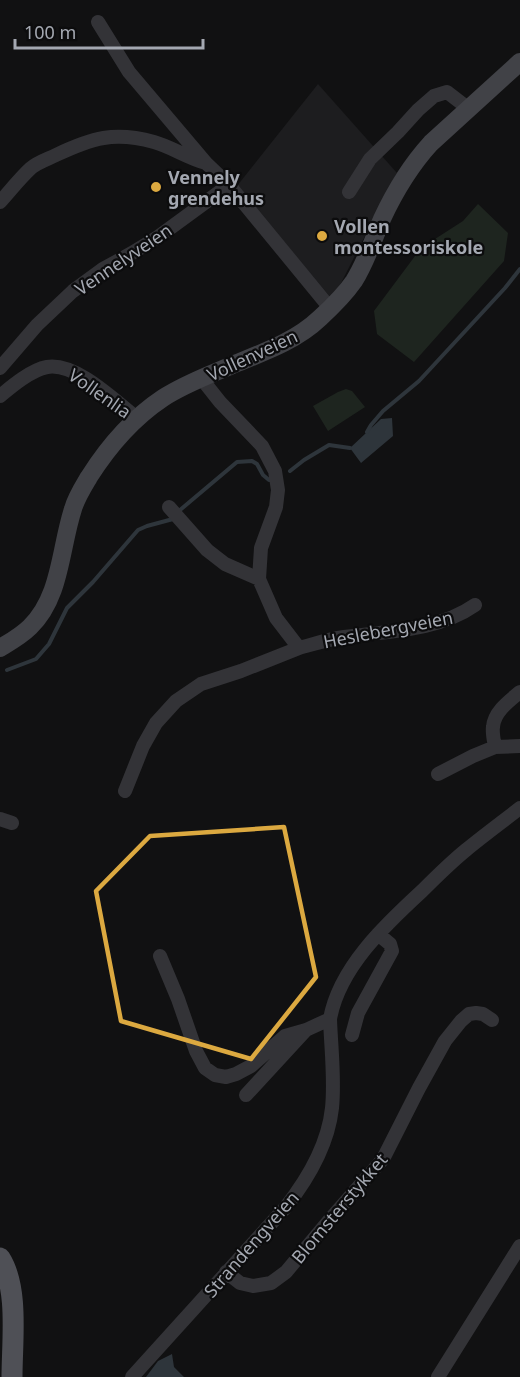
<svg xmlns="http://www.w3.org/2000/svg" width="520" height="1377" font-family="'Noto Sans',sans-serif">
	<rect width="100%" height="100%" fill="#111112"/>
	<path fill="#1d1d1f" d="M 318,84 L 397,173 L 339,287 L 330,297 L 237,186 Z"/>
	<path fill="#1e251f" d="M 478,204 L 508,233 L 504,261 L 414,362 L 377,334 L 374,311 L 421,248 L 463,221 Z
		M 346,389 L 352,391 L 365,407 L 328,431 L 313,406 L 338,392 Z"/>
	<path fill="#2e353b" d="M 392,418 L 393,436 L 361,463 L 350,448 L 381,419 Z
		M 172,1354 L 174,1367 L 184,1377 L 146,1377 L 158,1361 Z"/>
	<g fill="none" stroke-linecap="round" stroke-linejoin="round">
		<path stroke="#2e353b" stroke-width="4" d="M 367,432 L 371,425 L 383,411 L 419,381 L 505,288 L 520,269
			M 290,471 L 304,460 L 329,445 L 350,448
			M 180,510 L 237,462 L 252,461 L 257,464 L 263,475 L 269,480 L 271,480
			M 7,670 L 36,659 L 49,644 L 67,608 L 93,582 L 138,530 L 147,526 L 173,519"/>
		<path stroke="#333337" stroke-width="14" d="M 98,22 L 129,72 L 206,163 L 229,185 L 330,308
			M 349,192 L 370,159 L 398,132 L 418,110 L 434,96 L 447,92 L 469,109
			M 0,202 C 10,191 20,178 31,168 C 38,162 48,159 56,155 C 92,138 114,131 154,142 C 172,147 187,158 206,163
			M 0,368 L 37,325 L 73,291 L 103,269 L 132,253 L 158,237 L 229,185
			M 201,378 L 220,402 L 262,446 L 275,471 L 278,490 L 276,507 L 261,548 L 259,579 L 276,618 L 299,648 C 314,644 329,639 344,637 C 388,631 438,631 475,605
			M 0,396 C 12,386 31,370 47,367 C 76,362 115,401 137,418
			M 169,507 L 207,550 L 225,564 L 259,579
			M 520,692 C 509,701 494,712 493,727 C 492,733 494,741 495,747 L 520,746
			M 438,774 L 473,756 L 495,747
			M 125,791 L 143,746 L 156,723 L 176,701 L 201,684 L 241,671 L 299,648
			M 0,819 L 12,823
			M 160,956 L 178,999 L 196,1051 L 205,1068 L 215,1075 L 226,1077 L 236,1074 L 251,1066 L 285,1036 L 306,1030 L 330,1019
			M 352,1035 L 358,1013 L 392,951 L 390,944 L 378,934
			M 246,1095 L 305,1031
			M 226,1272 L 240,1283 L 253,1286 L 271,1283 L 286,1272 L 332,1217 L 383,1159 L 419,1088 L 445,1041 L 461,1021 L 469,1014 L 476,1013 L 483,1014 L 492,1020
			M 132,1377 L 285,1208 C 308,1179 328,1145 332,1108 C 335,1079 331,1048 330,1019 C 339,968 385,925 422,891 C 436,877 450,863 466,850 C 483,836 502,822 520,808
			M 438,1377 L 520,1246"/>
		<path stroke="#414247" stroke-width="18" d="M 0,648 C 10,642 21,636 30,627 C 61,597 60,549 73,509 C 76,498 83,487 89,477 C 108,447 133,418 163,398 C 186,383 212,374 237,363 C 267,351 297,340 320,318 C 332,307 345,294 354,281 C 366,262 373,240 382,219 C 395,191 410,166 431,143 L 520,62"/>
		<path stroke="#4f5056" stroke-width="21" d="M 0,1258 C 19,1288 12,1341 12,1377"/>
	</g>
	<path fill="none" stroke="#dca940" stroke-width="4.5" stroke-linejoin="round" d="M 284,827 L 316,977 L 251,1059 L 121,1021 L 96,891 L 150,836 Z"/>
	<g fill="#dca940" stroke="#0c0c0d" stroke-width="2">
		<circle cx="156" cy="187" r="6"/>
		<circle cx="322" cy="236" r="6"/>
	</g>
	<g text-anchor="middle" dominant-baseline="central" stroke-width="4.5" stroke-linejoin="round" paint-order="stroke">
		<g font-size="18" font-weight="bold" fill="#a4a8b1" stroke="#0c0c0d" text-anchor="start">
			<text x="168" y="177">Vennely<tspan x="168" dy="21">grendehus</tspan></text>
			<text x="334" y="226">Vollen<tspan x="334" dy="21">montessoriskole</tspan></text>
		</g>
		<g font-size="18" fill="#a4a8b1" stroke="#0c0c0d">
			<text transform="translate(123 259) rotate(-34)">Vennelyveien</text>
			<text transform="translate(252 355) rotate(-25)">Vollenveien</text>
			<text transform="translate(100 393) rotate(35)">Vollenlia</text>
			<text transform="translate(388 629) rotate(-11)">Heslebergveien</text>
			<text transform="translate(339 1208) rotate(-50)">Blomsterstykket</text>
			<text transform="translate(251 1244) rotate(-49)">Strandengveien</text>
		</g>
	</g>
	<path d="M15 39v9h188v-9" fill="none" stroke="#a4a8b1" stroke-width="3"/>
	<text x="24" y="39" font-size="18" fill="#a4a8b1" stroke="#0c0c0d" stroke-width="4.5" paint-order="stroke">100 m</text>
</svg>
